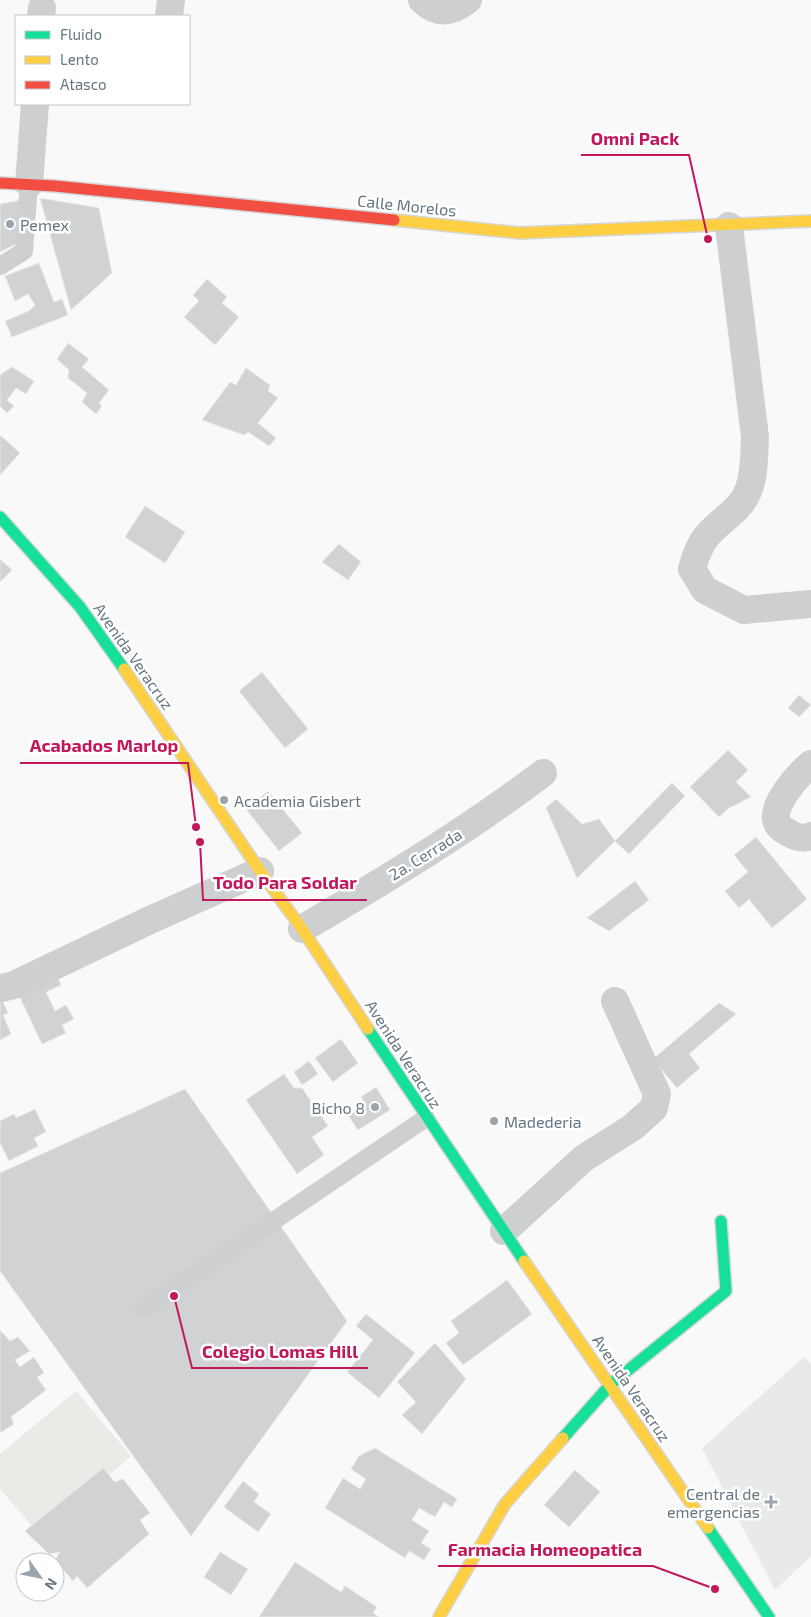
<svg xmlns="http://www.w3.org/2000/svg" width="811" height="1617" font-family="'Exo 2',sans-serif">
	<rect width="100%" height="100%" fill="#f9f9f9"/>
	<path fill="#e8e9e9" d="M 804,1357 L 811,1364 L 811,1556 L 775,1590 L 702,1448 Z"/>
	<path fill="#e8ebe6" d="M 76,1391 L 131,1456 L 40,1535 L 0,1489 L 0,1454 Z"/>
	<path fill="#d0d2d3" stroke="#e8e8e8" d="M 40,198 L 99,208 L 112,273 L 71,310 Z
		M 22,200 L 18,243 L 0,252 L 0,204 Z
		M 39,263 L 54,302 L 62,299 L 68,315 L 12,337 L 5,321 L 29,311 L 35,305 L 28,294 L 15,301 L 5,276 Z
		M 207,279 L 227,297 L 222,303 L 239,317 L 215,345 L 184,317 L 199,301 L 193,295 Z
		M 68,343 L 89,359 L 82,367 L 109,390 L 99,403 L 102,406 L 96,414 L 82,402 L 87,393 L 68,378 L 69,370 L 57,359 Z
		M 12,367 L 34,381 L 26,394 L 16,388 L 7,400 L 14,406 L 7,413 L 0,406 L 0,375 Z
		M 246,368 L 270,385 L 268,391 L 278,398 L 258,423 L 276,438 L 269,446 L 248,432 L 244,435 L 202,420 L 230,382 L 236,385 Z
		M 0,435 L 20,453 L 0,475 Z
		M 145,506 L 185,532 L 165,563 L 125,537 Z
		M 339,544 L 361,562 L 348,580 L 322,562 Z
		M 0,559 L 12,570 L 0,582 Z
		M 262,672 L 308,729 L 285,748 L 239,691 Z
		M 799,695 L 811,705 L 799,717 L 788,708 Z
		M 728,750 L 748,770 L 736,782 L 751,797 L 729,808 L 719,817 L 690,787 Z
		M 672,783 L 685,796 L 629,854 L 615,841 Z
		M 268,791 L 302,833 L 279,851 L 246,809 Z
		M 556,799 L 582,824 L 599,819 L 615,841 L 577,878 L 546,808 Z
		M 756,837 L 807,899 L 772,928 L 749,899 L 739,908 L 725,891 L 748,872 L 734,855 Z
		M 635,881 L 649,900 L 609,931 L 587,918 Z
		M 54,970 L 61,985 L 46,992 L 55,1011 L 66,1005 L 74,1019 L 62,1025 L 66,1033 L 42,1044 L 14,985 Z
		M 0,996 L 8,1013 L 3,1015 L 11,1034 L 0,1040 Z
		M 719,1003 L 736,1014 L 689,1054 L 700,1068 L 677,1088 L 653,1059 Z
		M 341,1039 L 358,1063 L 333,1082 L 315,1058 Z
		M 309,1061 L 318,1074 L 302,1085 L 294,1072 Z
		M 284,1074 L 294,1088 L 302,1088 L 328,1126 L 312,1137 L 324,1155 L 297,1174 L 246,1100 Z
		M 376,1087 L 390,1110 L 358,1130 L 348,1115 L 366,1104 L 361,1097 Z
		M 185,1089 L 347,1321 L 191,1536 L 0,1271 L 0,1173 Z
		M 35,1109 L 46,1132 L 34,1138 L 38,1146 L 9,1161 L 0,1143 L 0,1121 L 14,1114 L 16,1118 Z
		M 507,1280 L 532,1314 L 463,1365 L 446,1343 L 459,1333 L 451,1321 Z
		M 366,1314 L 415,1353 L 379,1398 L 347,1372 L 373,1340 L 356,1326 Z
		M 0,1330 L 10,1341 L 18,1337 L 30,1351 L 15,1360 L 20,1367 L 34,1357 L 44,1373 L 37,1377 L 46,1390 L 11,1417 L 14,1424 L 0,1433 Z
		M 435,1343 L 466,1379 L 422,1434 L 402,1415 L 416,1402 L 397,1382 Z
		M 375,1448 L 457,1499 L 452,1507 L 444,1502 L 435,1517 L 419,1508 L 412,1520 L 429,1531 L 421,1543 L 431,1549 L 424,1560 L 409,1551 L 405,1558 L 325,1508 L 343,1478 L 360,1489 L 366,1479 L 351,1469 L 359,1456 Z
		M 103,1468 L 115,1482 L 123,1479 L 150,1513 L 140,1520 L 149,1534 L 87,1588 L 77,1576 L 73,1581 L 55,1560 L 60,1552 L 49,1554 L 25,1531 Z
		M 575,1470 L 600,1492 L 569,1527 L 544,1505 Z
		M 243,1481 L 259,1494 L 254,1502 L 271,1514 L 258,1532 L 224,1507 Z
		M 220,1552 L 248,1569 L 231,1595 L 204,1577 Z
		M 295,1562 L 341,1592 L 345,1586 L 377,1607 L 373,1613 L 379,1617 L 259,1617 Z"/>
	<g fill="none" stroke-linecap="round" stroke-linejoin="round">
		<g stroke="#d5d6d7" stroke-width="14">
			<path id="fast" d="M 0,517 L 80,607 L 124,669
				M 368,1029 L 524,1261
				M 563,1438 L 611,1384 L 726,1291 L 721,1221
				M 708,1528 L 769,1617"/>
		</g>
		<g stroke="#d5d6d7" stroke-width="14">
			<path id="slow" d="M 394,220 L 520,233 L 811,221
				M 124,669 L 260,871 L 302,929 L 368,1029
				M 524,1261 L 708,1528
				M 439,1617 L 505,1504 L 563,1438"/>
		</g>
		<g stroke="#d5d6d7" stroke-width="14">
			<path id="jam" d="M 0,183 L 55,186 L 394,220"/>
		</g>
		<path stroke="#cecfd0" stroke-width="18" d="M 0,266 L 24,251 L 29,184
			M 143,1309 L 426,1118"/>
		<path stroke="#cecfd0" stroke-width="28" d="M 422,0 C 438,15 451,13 468,0
			M 41,16 L 42,8
			M 169,16 L 171,0
			M 29,184 L 35,104
			M 729,226 L 755,437 C 754,454 755,475 748,491 C 740,512 719,520 706,537 C 699,546 695,558 692,569 L 705,590 L 744,610 L 811,604
			M 811,764 C 798,775 766,809 779,826 C 781,829 786,831 789,833 C 797,838 803,839 811,836
			M 302,929 C 385,880 467,831 543,773
			M 2,988 L 14,985 L 150,920 L 260,871
			M 504,1231 L 584,1158 L 633,1127 L 654,1108 L 657,1094 L 615,1001"/>
		<use href="#fast" stroke="#16e098" stroke-width="11"/>
		<use href="#slow" stroke="#ffcf43" stroke-width="11"/>
		<use href="#jam" stroke="#f24e42" stroke-width="11"/>
	</g>
	<g fill="#99a4ac" stroke="#fff" stroke-width="2">
		<circle cx="10" cy="224" r="5"/>
		<circle cx="224" cy="800" r="5"/>
		<circle cx="375" cy="1107" r="5"/>
		<circle cx="494" cy="1121" r="5"/>
		<path d="M768.5 1494.5h5v5h5v5h-5v5h-5v-5h-5v-5h5z"/>
	</g>
	<g text-anchor="middle" dominant-baseline="central" stroke-width="5" stroke-linejoin="round" paint-order="stroke">
		<g font-size="16" fill="#657683" stroke="#fff">
			<text transform="translate(407 205) rotate(6)">Calle Morelos</text>
			<text transform="translate(134 656) rotate(55)">Avenida Veracruz</text>
			<text transform="translate(425 854) rotate(-32)">2a. Cerrada</text>
			<text transform="translate(404 1054) rotate(57)">Avenida Veracruz</text>
			<text transform="translate(632 1388) rotate(56)">Avenida Veracruz</text>
		</g>
		<g font-size="16" fill="#657683" stroke="#fff" text-anchor="start">
			<text x="20" y="224">Pemex</text>
			<text x="234" y="800">Academia Gisbert</text>
			<text x="365" y="1107" text-anchor="end">Bicho 8</text>
			<text x="504" y="1121">Madederia</text>
			<text x="760" y="1493" text-anchor="end">Central de<tspan x="760" dy="18">emergencias</tspan></text>
		</g>
	</g>
	<path fill="none" stroke="#c2185b" stroke-width="2" d="M708 239L689 155H581M196 827L188 763H20M200 842L203 900H367M174 1296L192 1368H368M715 1589L653 1566H438"/>
	<g fill="#c2185b" stroke="#fff" stroke-width="2">
		<circle cx="708" cy="239" r="5"/>
		<circle cx="196" cy="827" r="5"/>
		<circle cx="200" cy="842" r="5"/>
		<circle cx="174" cy="1296" r="5"/>
		<circle cx="715" cy="1589" r="5"/>
	</g>
	<g font-size="18" text-anchor="middle" font-weight="bold" fill="#c2185b" stroke="#fff" stroke-width="5" stroke-linejoin="round" paint-order="stroke">
		<text x="635" y="145">Omni Pack</text>
		<text x="104" y="752">Acabados Marlop</text>
		<text x="285" y="889">Todo Para Soldar</text>
		<text x="280" y="1358">Colegio Lomas Hill</text>
		<text x="545" y="1556">Farmacia Homeopatica</text>
	</g>
	<rect x="15" y="15" width="175" height="90" fill="#ffffff" stroke="#c1c8cd"/>
	<rect x="25" y="31" width="25" height="8" fill="#16e098" stroke="#c1c8cd"/>
	<text x="60" y="40" font-size="15" fill="#657683">Fluido</text>
	<rect x="25" y="56" width="25" height="8" fill="#ffcf43" stroke="#c1c8cd"/>
	<text x="60" y="65" font-size="15" fill="#657683">Lento</text>
	<rect x="25" y="81" width="25" height="8" fill="#f24e42" stroke="#c1c8cd"/>
	<text x="60" y="90" font-size="15" fill="#657683">Atasco</text>
	<g transform="translate(40 1577) rotate(123)"><circle r="24" fill="#ffffff" stroke="#c1c8cd"/>
	<path d="M0-4L9 19L0 12L-9 19Z" fill="#99a4ac"/>
	<text y="-8" font-size="14" font-weight="bold" text-anchor="middle" fill="#657683">N</text>
	</g>
</svg>
